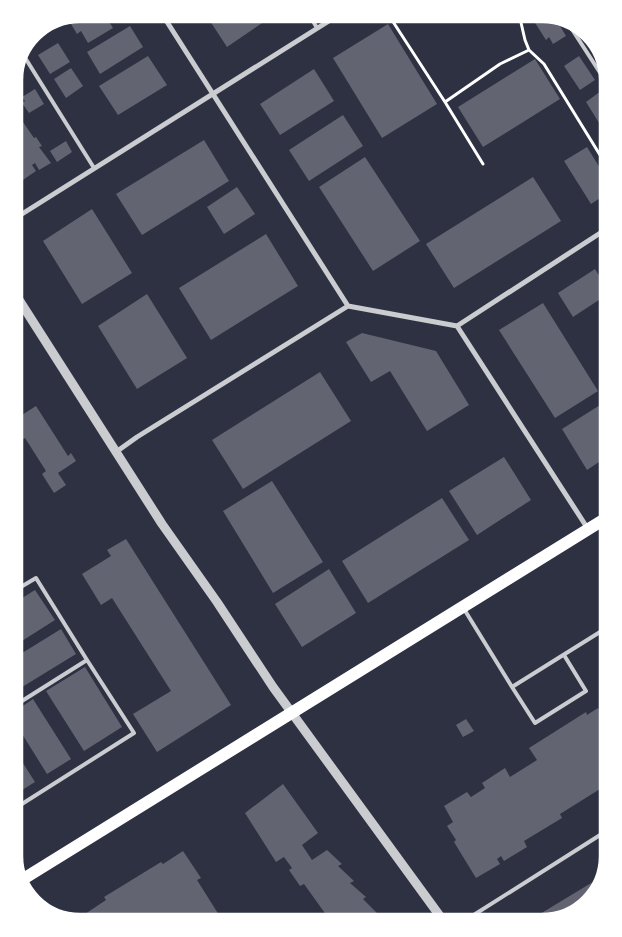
<svg xmlns="http://www.w3.org/2000/svg" width="622" height="937" font-family="Karla,sans-serif">
	<rect width="100%" height="100%" fill="#2d3142"/>
	<path fill="#626471" d="M 88,14 L 118,14 L 108,20 L 113,28 L 88,43 L 81,31 L 77,34 L 71,24 Z
		M 215,14 L 273,14 L 274,15 L 227,47 L 208,18 Z
		M 546,14 L 554,16 L 566,36 L 553,44 L 549,37 L 546,40 L 530,15 Z
		M 388,24 L 437,104 L 382,138 L 333,58 Z
		M 47,26 L 50,31 L 31,44 L 36,30 Z
		M 130,26 L 143,47 L 100,74 L 87,52 Z
		M 58,43 L 70,62 L 50,74 L 38,55 Z
		M 148,56 L 167,85 L 118,115 L 99,86 Z
		M 579,56 L 595,80 L 580,90 L 564,66 Z
		M 535,59 L 560,99 L 483,147 L 458,107 Z
		M 71,68 L 83,86 L 66,98 L 54,79 Z
		M 314,69 L 334,101 L 280,135 L 260,104 Z
		M 35,89 L 44,104 L 29,113 L 22,103 L 25,101 L 22,97 Z
		M 601,91 L 608,103 L 608,121 L 601,126 L 586,102 Z
		M 343,115 L 363,146 L 309,181 L 289,150 Z
		M 23,122 L 34,138 L 36,137 L 42,146 L 39,147 L 51,163 L 39,170 L 35,163 L 32,165 L 36,171 L 14,186 L 14,132 L 19,129 L 17,126 Z
		M 204,140 L 229,181 L 142,235 L 116,194 Z
		M 66,141 L 72,152 L 57,162 L 50,151 Z
		M 587,147 L 608,181 L 608,193 L 591,204 L 564,161 Z
		M 365,157 L 420,241 L 373,271 L 319,187 Z
		M 533,177 L 561,221 L 454,288 L 426,244 Z
		M 237,187 L 255,214 L 224,234 L 207,207 Z
		M 92,209 L 132,273 L 82,304 L 43,241 Z
		M 266,234 L 298,286 L 211,340 L 179,288 Z
		M 595,269 L 608,290 L 608,294 L 573,317 L 558,293 Z
		M 147,294 L 187,358 L 137,389 L 98,326 Z
		M 543,303 L 598,391 L 555,418 L 499,330 Z
		M 362,333 L 436,351 L 469,405 L 427,431 L 390,371 L 371,382 L 346,342 Z
		M 320,372 L 351,421 L 243,489 L 212,440 Z
		M 608,400 L 608,456 L 587,470 L 562,429 Z
		M 36,406 L 68,456 L 71,453 L 76,461 L 58,473 L 66,485 L 54,493 L 42,474 L 46,471 L 25,438 L 20,441 L 15,435 L 14,436 L 14,420 Z
		M 504,457 L 531,500 L 477,535 L 449,491 Z
		M 272,481 L 323,562 L 273,593 L 223,511 Z
		M 442,498 L 469,540 L 368,603 L 342,561 Z
		M 126,539 L 231,705 L 157,752 L 133,714 L 171,691 L 112,598 L 101,605 L 82,574 L 111,556 L 107,550 Z
		M 329,569 L 356,613 L 302,647 L 275,604 Z
		M 35,590 L 55,620 L 14,646 L 14,603 Z
		M 61,629 L 76,654 L 14,692 L 14,658 Z
		M 85,667 L 122,727 L 84,751 L 46,691 Z
		M 33,699 L 71,759 L 47,774 L 14,721 L 14,712 Z
		M 598,708 L 604,718 L 608,715 L 608,784 L 560,814 L 562,818 L 524,841 L 527,847 L 504,861 L 501,856 L 497,859 L 500,864 L 476,878 L 454,842 L 456,840 L 447,826 L 453,822 L 444,806 L 467,792 L 471,797 L 485,788 L 482,783 L 505,768 L 510,777 L 537,760 L 529,748 L 586,712 L 587,715 Z
		M 466,719 L 474,731 L 463,737 L 456,725 Z
		M 14,749 L 35,782 L 14,795 Z
		M 283,784 L 318,833 L 302,845 L 312,860 L 327,850 L 342,864 L 338,866 L 354,881 L 350,883 L 366,897 L 363,899 L 378,914 L 375,916 L 382,923 L 332,923 L 304,884 L 300,886 L 289,870 L 292,868 L 284,857 L 276,862 L 245,813 Z
		M 183,851 L 201,878 L 197,880 L 224,923 L 73,922 L 106,900 L 104,897 L 161,862 L 163,864 Z
		M 601,877 L 602,879 L 599,890 L 575,914 L 538,923 L 535,917 Z"/>
	<g fill="none" stroke-linecap="round" stroke-linejoin="round">
		<path stroke="#fff" stroke-width="3" d="M 388,14 L 445,102
			M 519,14 L 525,40 L 529,50 L 544,64 L 608,168
			M 483,164 L 445,102 L 500,64 L 529,50"/>
		<path stroke="#caccd0" stroke-width="4" d="M 309,14 L 317,28
			M 566,20 L 608,85
			M 24,56 L 94,168
			M 14,591 L 36,578 L 87,660
			M 464,609 L 512,687 L 608,627
			M 512,687 L 535,723 L 586,691 L 564,655
			M 14,809 L 134,733 L 87,660 L 14,706
			M 461,923 L 608,830"/>
		<path stroke="#caccd0" stroke-width="5" d="M 162,14 L 348,306 L 457,326 L 588,529
			M 14,219 L 340,14
			M 457,326 L 608,228
			M 116,452 L 137,437 L 348,306"/>
		<path stroke="#caccd0" stroke-width="9" d="M 14,292 L 162,524 L 217,602 L 273,687 L 445,923"/>
		<path stroke="#fff" stroke-width="12" d="M 20,881 L 608,517"/>
	</g>
	<path d="M0 0H622V937H0ZM80 22H542A58 58 0 0 1 600 80V856A58 58 0 0 1 542 914H80A58 58 0 0 1 22 856V80A58 58 0 0 1 80 22Z" fill="#fff" fill-rule="evenodd"/>
	<path fill="none" stroke="#fff" stroke-width="2.5" d="M80 22H542A58 58 0 0 1 600 80V856A58 58 0 0 1 542 914H80A58 58 0 0 1 22 856V80A58 58 0 0 1 80 22Z"/>
</svg>
